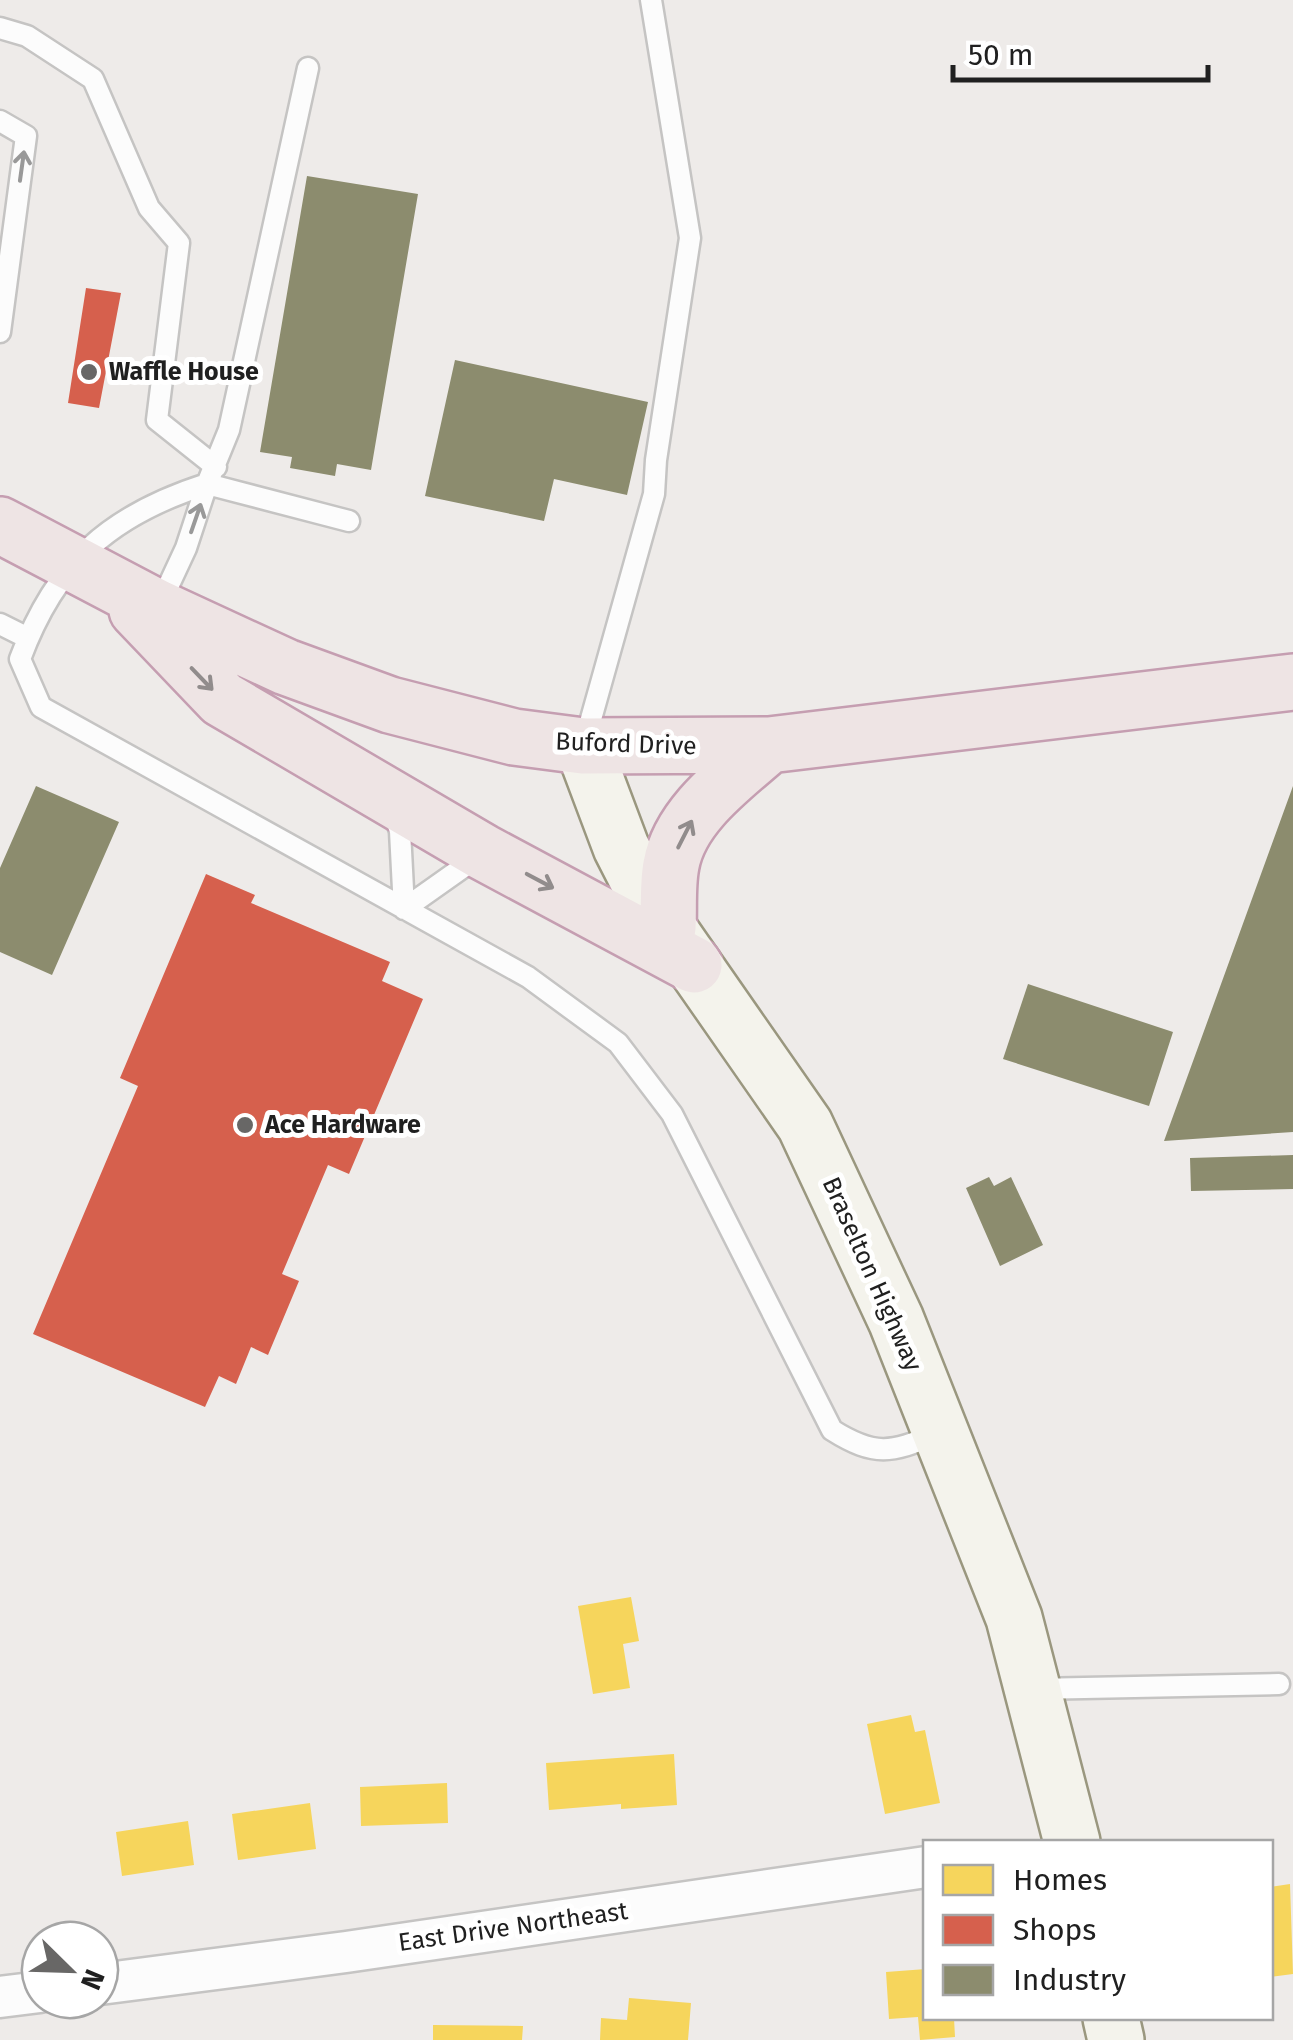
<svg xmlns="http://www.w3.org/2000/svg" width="1293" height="2040" font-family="'Fira Sans',sans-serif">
	<rect width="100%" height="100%" fill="#eeebe9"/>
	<path fill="#f6d55c" d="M 631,1597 L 639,1641 L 623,1644 L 630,1688 L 593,1694 L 578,1606 Z
		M 911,1715 L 915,1732 L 925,1730 L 940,1803 L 885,1814 L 867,1724 Z
		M 674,1754 L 677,1805 L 621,1809 L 621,1804 L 549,1810 L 546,1763 Z
		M 447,1783 L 448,1823 L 361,1826 L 360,1787 Z
		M 310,1803 L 316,1849 L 238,1860 L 232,1814 Z
		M 188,1821 L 194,1865 L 122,1876 L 116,1832 Z
		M 1290,1884 L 1293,1974 L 1270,1977 L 1270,1887 Z
		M 926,1969 L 926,2018 L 954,2018 L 955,2037 L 920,2040 L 918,2017 L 889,2019 L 886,1972 Z
		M 629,1998 L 691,2003 L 688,2040 L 600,2040 L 601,2018 L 627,2020 Z
		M 433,2025 L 523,2026 L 522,2040 L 433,2040 Z"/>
	<path fill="#d6604d" d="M 86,288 L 121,293 L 99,408 L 68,403 Z
		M 206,874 L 255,895 L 251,903 L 390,962 L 382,981 L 423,999 L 349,1174 L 328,1165 L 282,1274 L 299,1281 L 268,1355 L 251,1347 L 236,1384 L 219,1376 L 205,1407 L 33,1334 L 138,1086 L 120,1078 Z"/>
	<path fill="#8c8c6e" d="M 307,176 L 418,194 L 371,470 L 337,464 L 335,476 L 290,468 L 292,457 L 260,452 Z
		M 455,360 L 648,402 L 627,495 L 554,479 L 544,521 L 425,496 Z
		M 36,786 L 119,822 L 52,975 L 0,952 L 0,868 Z
		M 1293,786 L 1293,1132 L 1164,1141 Z
		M 1028,984 L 1173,1032 L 1149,1106 L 1003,1059 Z
		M 1293,1155 L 1293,1189 L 1191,1191 L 1190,1158 Z
		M 989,1177 L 994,1186 L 1011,1177 L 1043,1245 L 1000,1266 L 966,1188 Z"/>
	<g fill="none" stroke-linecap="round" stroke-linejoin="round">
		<g stroke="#c5c4c3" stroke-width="25">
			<path id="service" d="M 0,28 L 27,36 L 93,79 L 149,208 L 179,243 L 157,420 L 216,467
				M 308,68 L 229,430 L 207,484 L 349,521
				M 0,121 L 26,136 L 0,332
				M 159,606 L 186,548 L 207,484 C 110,515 56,562 20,659 L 41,707 L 528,977 L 618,1043 L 672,1114 L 832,1430 C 878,1459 893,1451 940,1433
				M 0,624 L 28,638
				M 584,744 L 654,494 L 656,460 L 690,238 L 651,0
				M 393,810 L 400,831 L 404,909 L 479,856
				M 1034,1689 L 1279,1684"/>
		</g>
		<g stroke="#c5c4c3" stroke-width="45">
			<path id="minor" d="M 100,1984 L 346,1952 L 926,1867
				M 0,1997 L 40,1992"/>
		</g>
		<g stroke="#9a977f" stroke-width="60">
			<path id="secondary" d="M 583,746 L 621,847 L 647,898 L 805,1125 L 896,1320 L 1014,1618 L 1072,1842
				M 1111,2018 L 1116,2040"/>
		</g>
		<g stroke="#c59eb1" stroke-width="60">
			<path id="trunk" d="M 0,525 L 158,608 L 286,667 L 390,705 L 514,737 L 583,746 L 769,745 L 1293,682
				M 137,610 L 222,699 L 483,852 L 694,965
				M 668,928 C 669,908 667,885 671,865 C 680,814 733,777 769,745"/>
		</g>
		<use href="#service" stroke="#fcfcfc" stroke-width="20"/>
		<use href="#minor" stroke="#fcfcfc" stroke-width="40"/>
		<use href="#secondary" stroke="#f4f3ec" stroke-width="55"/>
		<use href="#trunk" stroke="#eee4e4" stroke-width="55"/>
	</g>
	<defs><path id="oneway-shaft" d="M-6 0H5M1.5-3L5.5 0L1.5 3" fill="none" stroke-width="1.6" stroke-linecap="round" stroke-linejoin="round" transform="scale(2.5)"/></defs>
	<g stroke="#999">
		<use href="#oneway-shaft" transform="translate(22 166) rotate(-82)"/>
		<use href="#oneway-shaft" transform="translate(196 518) rotate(-71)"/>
	</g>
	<g stroke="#918c8c">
		<use href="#oneway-shaft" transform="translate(202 679) rotate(46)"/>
		<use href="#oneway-shaft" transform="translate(685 834) rotate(-63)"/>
		<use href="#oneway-shaft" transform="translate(540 881) rotate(28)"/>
	</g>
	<g fill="#686766" stroke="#fff" stroke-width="4">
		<circle cx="89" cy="372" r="10"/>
		<circle cx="245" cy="1125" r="10"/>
	</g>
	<g text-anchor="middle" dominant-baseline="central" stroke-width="10" stroke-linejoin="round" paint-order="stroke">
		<g font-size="25" font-weight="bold" fill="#202020" stroke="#fff" text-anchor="start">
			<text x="109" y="372">Waffle House</text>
			<text x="265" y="1125">Ace Hardware</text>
		</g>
		<g font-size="25" fill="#202020" stroke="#fff">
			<text transform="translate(626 744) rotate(2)">Buford Drive</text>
			<text transform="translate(872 1274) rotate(66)">Braselton Highway</text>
			<text transform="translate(513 1927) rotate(-8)">East Drive Northeast</text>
		</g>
	</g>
	<rect x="923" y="1840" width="350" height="180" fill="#ffffff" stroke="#a6a6a6" stroke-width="2.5"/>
	<rect x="943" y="1865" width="50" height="30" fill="#f6d55c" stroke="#a6a6a6" stroke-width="2.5"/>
	<text x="1013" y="1890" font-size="30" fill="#202020">Homes</text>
	<rect x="943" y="1915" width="50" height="30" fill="#d6604d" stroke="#a6a6a6" stroke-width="2.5"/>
	<text x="1013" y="1940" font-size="30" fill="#202020">Shops</text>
	<rect x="943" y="1965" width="50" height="30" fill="#8c8c6e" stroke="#a6a6a6" stroke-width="2.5"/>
	<text x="1013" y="1990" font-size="30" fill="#202020">Industry</text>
	<g transform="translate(70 1970) rotate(113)"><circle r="48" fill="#ffffff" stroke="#a6a6a6" stroke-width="2.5"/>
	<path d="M0-8L18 38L0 25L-18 38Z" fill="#686766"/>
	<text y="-15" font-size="28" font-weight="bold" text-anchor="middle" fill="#202020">N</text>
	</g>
	<path d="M953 65v15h255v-15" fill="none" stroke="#202020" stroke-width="5"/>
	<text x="968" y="65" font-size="30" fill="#202020" stroke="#ffffff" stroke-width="8" paint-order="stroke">50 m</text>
</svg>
